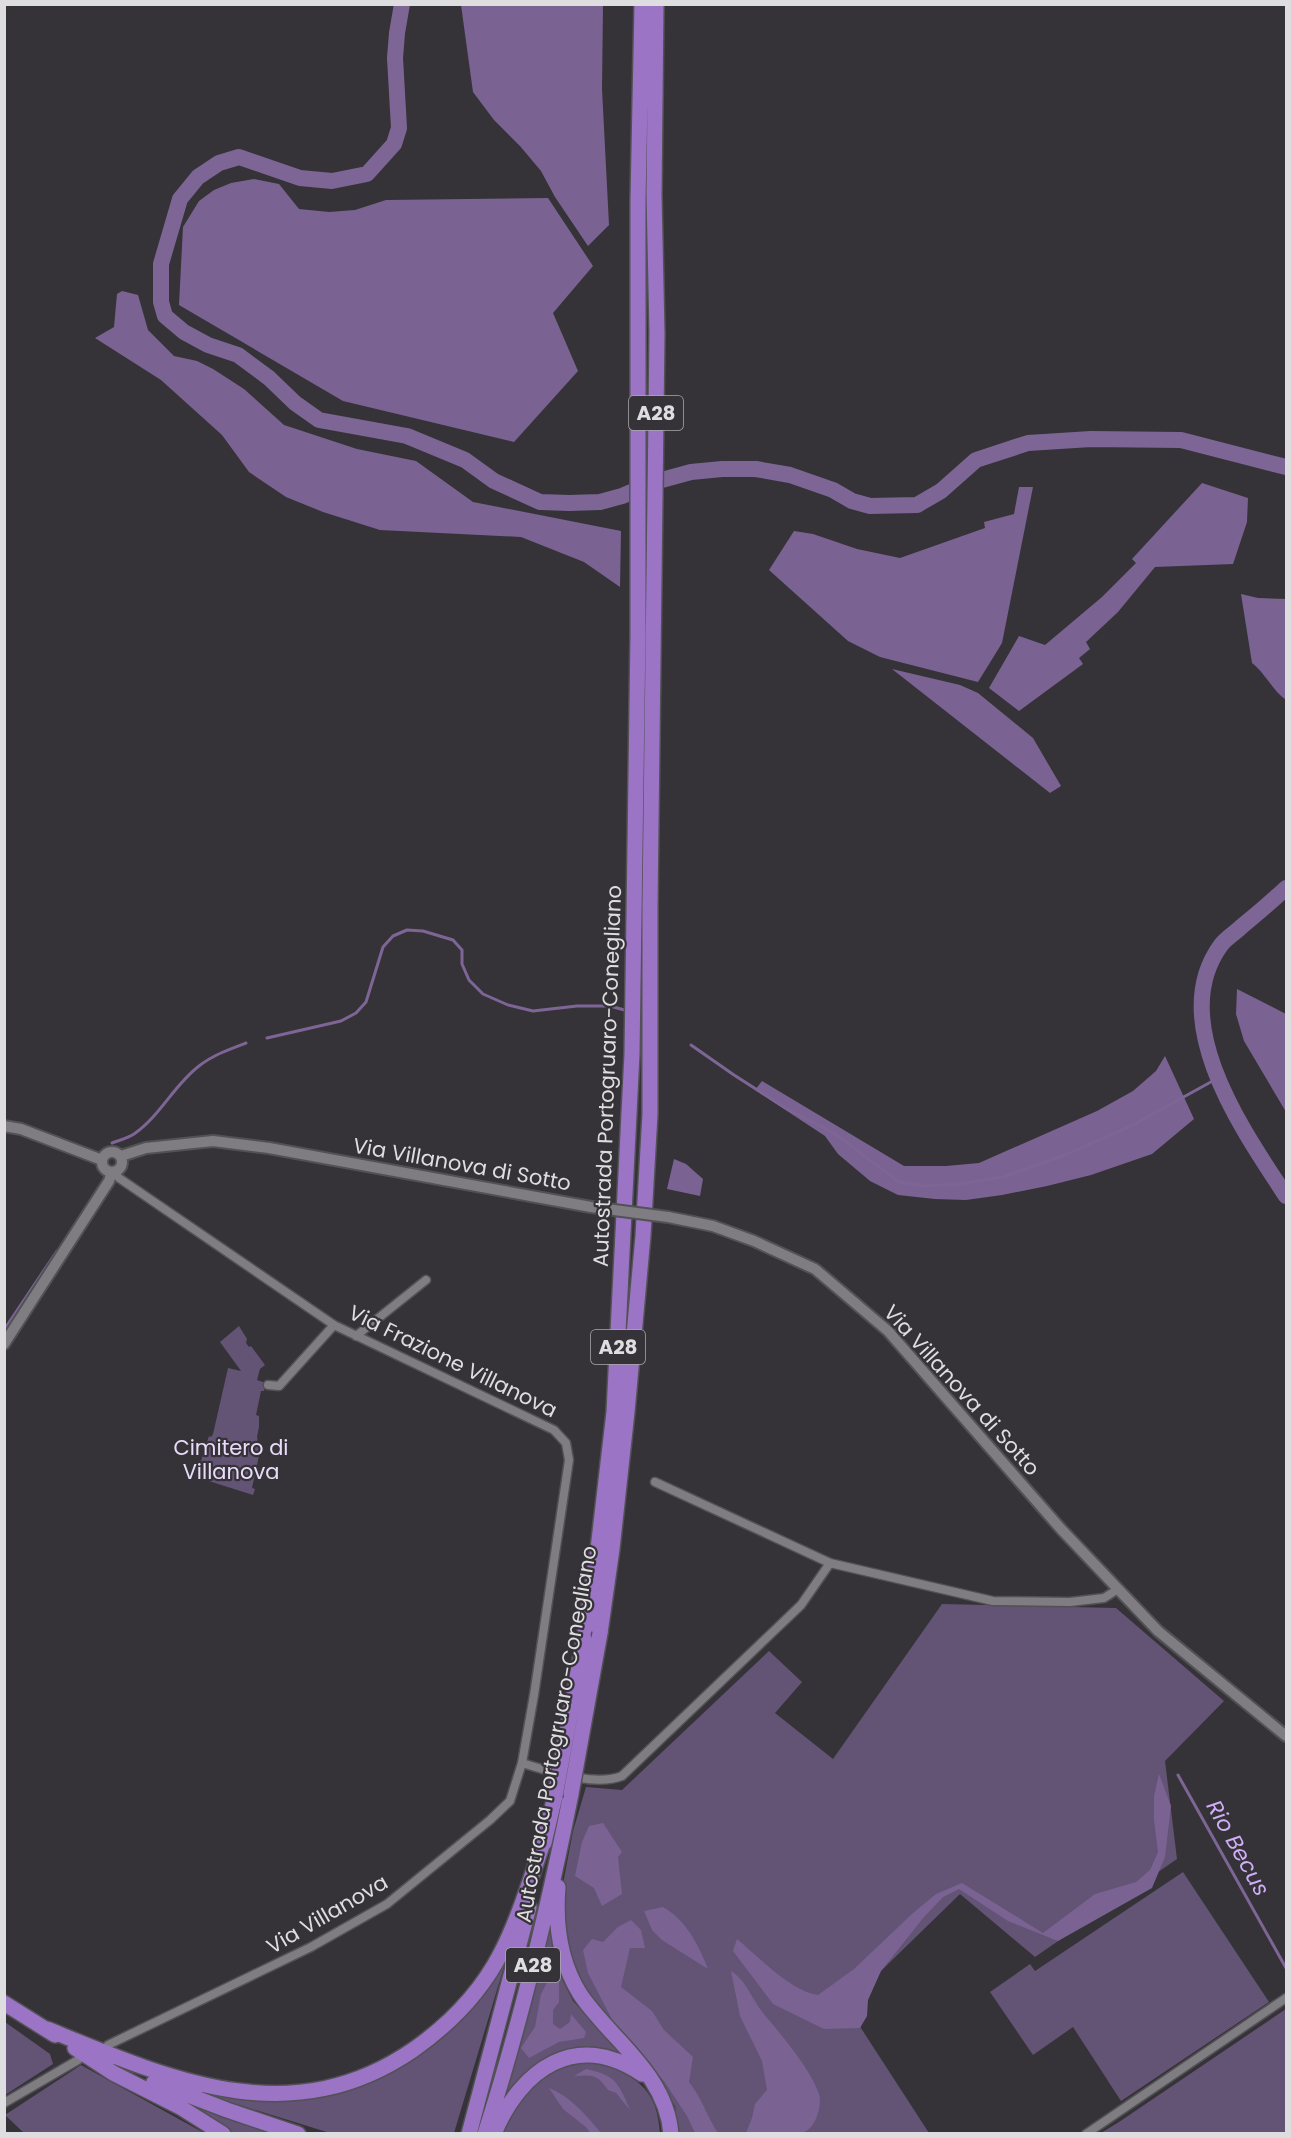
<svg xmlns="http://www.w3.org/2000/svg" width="1291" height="2138" font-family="Poppins,sans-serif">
	<rect width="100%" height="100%" fill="#353337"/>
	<path fill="#635375" d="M 239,1326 L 247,1339 L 246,1343 L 249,1347 L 251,1346 L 265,1365 L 260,1369 L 257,1380 L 266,1383 L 264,1391 L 261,1391 L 256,1415 L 259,1416 L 259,1427 L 257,1437 L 260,1451 L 252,1488 L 255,1489 L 253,1495 L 196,1477 L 209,1436 L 211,1437 L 213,1434 L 228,1368 L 241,1371 L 220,1342 Z
		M 942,1604 L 1116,1608 L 1224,1701 L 1165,1761 L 1177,1859 L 1035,1957 L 960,1894 L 846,2005 L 929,2133 L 678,2133 L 675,2106 L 651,2069 L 588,1996 L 562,1937 L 563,1884 L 573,1831 L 586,1787 L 622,1790 L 769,1651 L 802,1682 L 775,1713 L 833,1759 Z
		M 1183,1872 L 1269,2002 L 1121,2101 L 1073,2027 L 1033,2055 L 990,1992 L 1030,1964 L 1035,1971 Z
		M 550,1929 L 560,1975 L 573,2001 L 624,2055 L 586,2047 L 554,2056 L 504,2102 Z
		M 509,1950 L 454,2133 L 330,2133 L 194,2091 L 234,2097 L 295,2098 L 414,2055 Z
		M 1286,2009 L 1286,2133 L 1101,2133 L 1119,2122 Z
		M 5,2022 L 50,2054 L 53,2064 L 5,2095 Z
		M 605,2061 C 640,2082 657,2089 660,2134 L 502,2134 L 511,2110 L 542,2075 L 571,2062 Z
		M 81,2065 L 204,2133 L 24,2133 L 5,2115 Z
		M 193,2106 L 272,2133 L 232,2133 Z"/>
	<path fill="#7a6393" d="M 461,5 L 603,5 L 602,89 L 609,225 L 588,246 L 555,197 L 541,171 L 520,146 L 494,120 L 473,92 Z
		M 254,179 L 279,184 L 299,209 L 329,212 L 355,210 L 386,200 L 548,198 L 593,266 L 553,313 L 578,371 L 514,442 L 343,401 L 179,305 L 183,227 L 199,201 L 214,190 L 231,183 Z
		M 122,291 L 138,295 L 148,330 L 174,356 L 197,361 L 213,369 L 244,389 L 284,425 L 357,449 L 416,461 L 473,502 L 621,531 L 620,587 L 584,562 L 521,537 L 380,530 L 323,512 L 286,497 L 249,472 L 222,435 L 161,380 L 95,338 L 114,327 L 117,294 Z
		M 1202,483 L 1248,498 L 1247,522 L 1233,564 L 1155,567 L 1118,612 L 1086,642 L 1090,649 L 1079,658 L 1083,664 L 1019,711 L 989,688 L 1019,636 L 1045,645 L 1102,597 L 1136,563 L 1132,559 Z
		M 1019,487 L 1033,487 L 1002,643 L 978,682 L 880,657 L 848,641 L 769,570 L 794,531 L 813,534 L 857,549 L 900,558 L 985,528 L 984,522 L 1014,514 Z
		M 1241,594 L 1258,598 L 1286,599 L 1286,700 C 1272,690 1266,674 1252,663 Z
		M 892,669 L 960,685 L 978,693 L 1033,738 L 1061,786 L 1050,793 Z
		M 1237,989 L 1286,1014 L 1286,1112 L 1244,1041 L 1236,1014 Z
		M 1165,1056 L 1194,1119 L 1152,1154 L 1091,1175 L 1047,1186 L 1002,1195 L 966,1200 L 935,1199 L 898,1195 L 870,1181 L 838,1154 L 825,1136 L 755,1090 L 762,1081 L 904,1166 L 946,1166 L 979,1163 L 1097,1111 L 1133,1091 L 1156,1071 Z
		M 674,1159 L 686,1164 L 703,1179 L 700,1196 L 667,1189 Z
		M 1159,1774 L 1171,1806 L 1165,1857 L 1152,1888 L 1058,1941 L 1008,1921 L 959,1889 L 943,1897 L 924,1917 L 881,1971 L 868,2000 L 867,2016 L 860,2028 L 824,2029 L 773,2004 L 733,1951 L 737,1939 C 759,1957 790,1991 818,1995 L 854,1969 L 913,1913 L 936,1894 L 962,1883 L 1043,1933 L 1095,1894 L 1136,1882 L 1150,1870 L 1158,1852 L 1154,1820 L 1154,1796 Z
		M 603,1823 L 622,1852 L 618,1857 L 622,1894 L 602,1906 L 594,1888 L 575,1876 L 582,1842 L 589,1826 Z
		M 663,1907 C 685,1919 699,1945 708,1969 L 662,1940 L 652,1930 L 644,1911 Z
		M 631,1920 L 641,1930 L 645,1948 L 630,1948 L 621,1987 L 652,2011 L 664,2030 L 693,2057 L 689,2082 C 702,2098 707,2117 718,2133 L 695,2133 L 687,2116 L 664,2081 L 619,2033 L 588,1973 L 583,1950 L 592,1939 L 603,1942 L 618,1927 Z
		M 731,1971 C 747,1981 752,2000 764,2014 C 782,2036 810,2068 819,2094 C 822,2104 817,2122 809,2129 C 799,2138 760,2134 746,2133 L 752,2118 L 755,2104 L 767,2090 L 762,2061 L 740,2016 Z
		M 549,1979 L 559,1980 L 559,2002 L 553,2010 L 553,2024 L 560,2029 L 570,2022 L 571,2014 L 586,2032 L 584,2038 L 559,2042 L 529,2058 L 521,2048 L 535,2027 L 541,1994 Z
		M 586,2069 C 616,2075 619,2084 630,2110 L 616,2093 L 608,2090 C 597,2074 593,2075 574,2076 Z
		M 549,2088 C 570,2096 587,2116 601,2133 L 590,2133 L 587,2128 L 563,2109 Z"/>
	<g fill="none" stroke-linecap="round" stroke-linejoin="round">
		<path stroke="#7d6696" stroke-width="3" d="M 267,1038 L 341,1021 L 356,1013 L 366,1002 L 383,947 L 393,936 L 407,930 L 423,931 L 453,940 L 462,950 L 462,964 L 469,980 L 483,994 L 508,1005 L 533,1011 L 577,1006 L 610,1006 L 628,1011
			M 691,1045 L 734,1075 L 787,1109 L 834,1133 L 899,1182 L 925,1186 L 960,1184 L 1003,1177 L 1065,1155 L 1133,1125 L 1218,1078
			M 112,1143 C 120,1140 128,1138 134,1134 C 160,1116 174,1085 199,1066 C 213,1055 230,1049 246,1043
			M 4,1330 L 57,1251
			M 1178,1775 L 1286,1968"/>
		<path stroke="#7d6696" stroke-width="16" d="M 402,4 L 397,33 L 395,58 L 399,128 L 394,144 L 367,174 L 332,181 L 300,178 L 239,157 L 219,163 L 198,177 L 180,199 L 161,264 L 161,302 L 165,316 L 184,332 L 208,345 L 238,355 L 269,378 L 295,403 L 319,420 L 407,436 L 465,460 L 494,481 L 540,502 L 569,503 L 600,502 L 622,496 L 658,481 L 691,472 L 722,469 L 756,469 L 790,475 L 833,490 L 852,501 L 870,506 L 917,505 L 941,491 L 976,460 L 1028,443 L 1091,439 L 1181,440 L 1286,467
			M 1286,888 C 1272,901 1257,914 1241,927 C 1235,933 1226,938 1221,945 C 1165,1021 1244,1132 1286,1196"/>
		<g stroke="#525155" stroke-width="11">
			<path id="minor" d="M 356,1336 L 426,1280
				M 268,1385 L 279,1386 L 334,1325
				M 655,1482 L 830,1563 L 993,1601 L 1070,1602 L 1104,1598 L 1118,1589
				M 522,1763 C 549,1771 595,1787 622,1776 L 801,1605 L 830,1563
				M 108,2045 L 311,1947 L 387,1904 L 490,1820 L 510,1801 L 522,1763 L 534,1695 L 569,1460 L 566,1443 L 554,1430 L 334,1325 L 119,1178 L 114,1172
				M 4,2103 L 78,2060
				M 1086,2134 L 1286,1998"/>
		</g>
		<g stroke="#525155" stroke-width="14">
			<path id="tertiary" d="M 4,1126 L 21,1129 L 102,1160
				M102 1162a10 10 0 1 1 20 0a10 10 0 1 1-20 0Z
				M 121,1156 L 146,1148 L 213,1141 L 269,1148 L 591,1207
				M 668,1217 L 713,1226 L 754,1241 L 815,1269 L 888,1331 L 1061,1529 L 1158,1631 L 1286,1736
				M 4,1344 L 109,1181 L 112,1172"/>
		</g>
		<g stroke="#525155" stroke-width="18">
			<path id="motorway" d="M 600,1633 L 612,1549 L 627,1412 L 643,1236 L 650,1114 L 650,905 L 657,333 L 654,195 L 656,4
				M 584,1639 L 598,1549 L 614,1412 L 632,1054 L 638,635 L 638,200 L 642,4
				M 544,1843 L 555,1796
				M 558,1887 C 555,1924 560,1962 580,1994 C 611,2040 666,2073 671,2134
				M 4,2003 L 55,2035
				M 47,2029 C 169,2079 290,2134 413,2050 C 450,2024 480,1994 501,1953 C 520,1916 532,1874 546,1834
				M 75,2048 L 113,2073 L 180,2107 L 223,2134
				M 154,2082 L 227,2110 L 298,2134
				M 469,2134 L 529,1907
				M 485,2134 C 521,2022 548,1909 571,1794
				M 494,2134 C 521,2068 577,2030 642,2074"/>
		</g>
		<use href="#minor" stroke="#7f7d82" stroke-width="8"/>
		<use href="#tertiary" stroke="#7f7d82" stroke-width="10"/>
		<use href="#motorway" stroke="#9b74c5" stroke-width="15"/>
		<g stroke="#525155" stroke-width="14" stroke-linecap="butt">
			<path id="tertiary-bridge" d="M 591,1207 L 668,1217"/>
		</g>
		<g stroke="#525155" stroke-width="18" stroke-linecap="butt">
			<path id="motorway-bridge" d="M 571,1794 L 600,1633
				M 555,1796 L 584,1639"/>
		</g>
		<use href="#tertiary-bridge" stroke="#7f7d82" stroke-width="10"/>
		<use href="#motorway-bridge" stroke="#9b74c5" stroke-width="15"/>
	</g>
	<g text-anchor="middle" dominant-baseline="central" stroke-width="4.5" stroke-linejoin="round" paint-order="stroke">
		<g fill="#353337" stroke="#abaaad" stroke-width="1.5">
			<rect x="629" y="396" width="54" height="34" rx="4.5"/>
			<rect x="591" y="1330" width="54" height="34" rx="4.5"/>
			<rect x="506" y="1948" width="54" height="34" rx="4.5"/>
		</g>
		<g font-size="20" font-weight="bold" fill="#dedde0">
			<text x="656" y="413">A28</text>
			<text x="618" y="1347">A28</text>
			<text x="533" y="1965">A28</text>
		</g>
		<g font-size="21" fill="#dedde0" stroke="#353337">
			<text transform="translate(607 1076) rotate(-88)">Autostrada Portogruaro-Conegliano</text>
			<text transform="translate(462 1164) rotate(10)">Via Villanova di Sotto</text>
			<text transform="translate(453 1361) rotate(26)">Via Frazione Villanova</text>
			<text transform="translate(962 1390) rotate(48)">Via Villanova di Sotto</text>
			<text transform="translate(556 1734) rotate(-80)">Autostrada Portogruaro-Conegliano</text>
			<text transform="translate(327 1914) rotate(-30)">Via Villanova</text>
		</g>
		<g font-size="21" fill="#e9dcfa" stroke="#353337">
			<text x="231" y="1447">Cimitero di<tspan x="231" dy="24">Villanova</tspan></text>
		</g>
		<g font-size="22" font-style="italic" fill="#cfadf7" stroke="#353337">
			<text transform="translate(1238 1848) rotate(61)">Rio Becus</text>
		</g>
	</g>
	<rect width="1291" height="2138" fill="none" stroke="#dedde0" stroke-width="12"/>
</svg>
